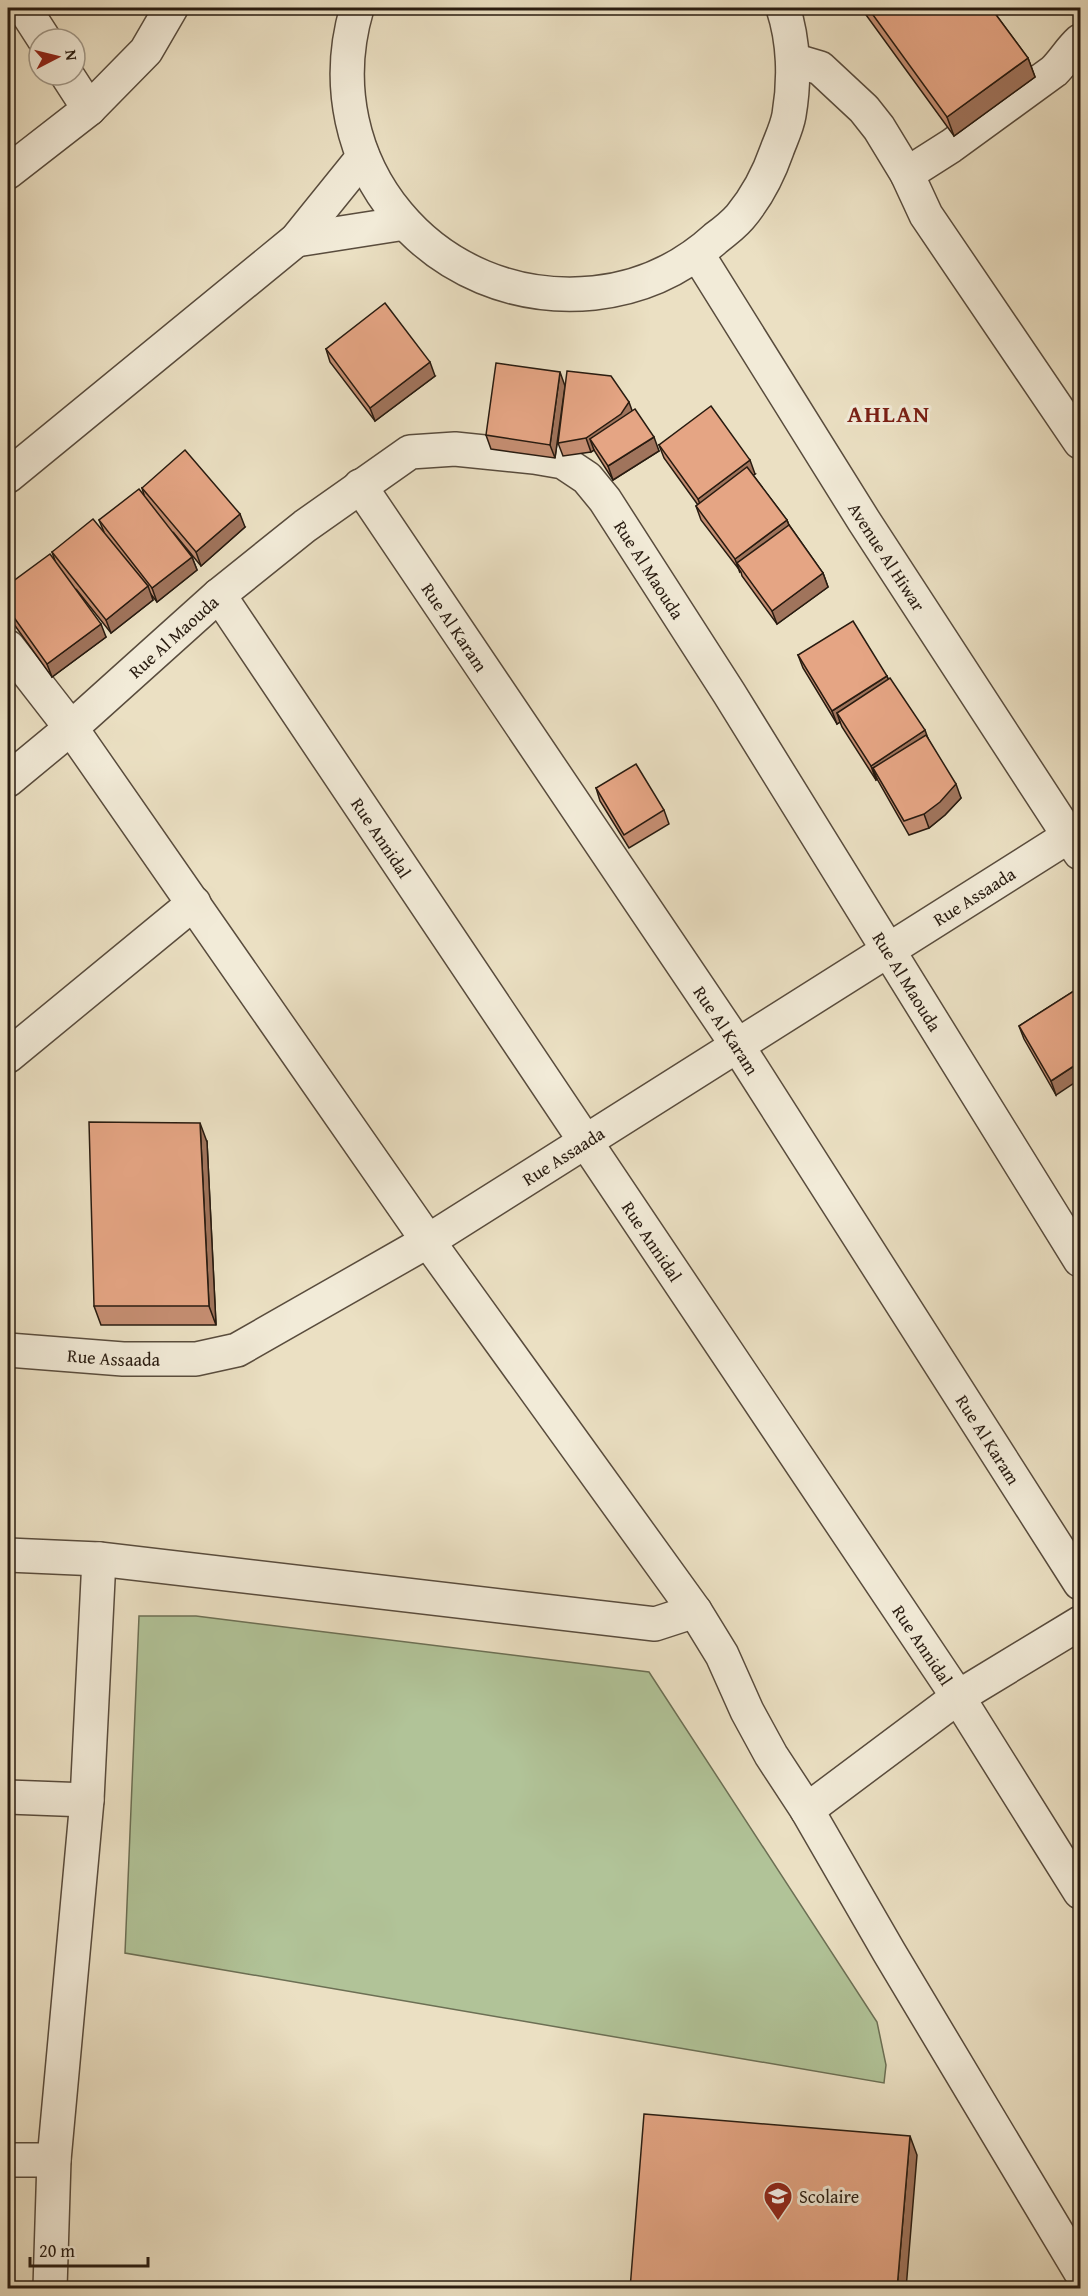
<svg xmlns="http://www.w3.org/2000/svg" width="1088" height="2296" font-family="'Gentium Book Plus',serif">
	<rect width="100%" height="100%" fill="#ebe0c3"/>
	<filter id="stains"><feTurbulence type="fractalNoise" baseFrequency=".00333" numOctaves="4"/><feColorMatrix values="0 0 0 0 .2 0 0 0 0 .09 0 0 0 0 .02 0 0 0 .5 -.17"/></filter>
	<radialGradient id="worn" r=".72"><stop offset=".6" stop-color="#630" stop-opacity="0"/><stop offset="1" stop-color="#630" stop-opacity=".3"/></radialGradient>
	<path fill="#b1c398" stroke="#6c6f54" stroke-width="1.5" d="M 139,1616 L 196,1616 L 649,1672 L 877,2022 L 886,2065 L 884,2083 L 125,1953 Z"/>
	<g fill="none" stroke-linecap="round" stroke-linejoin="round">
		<g stroke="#594c3d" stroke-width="36">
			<g id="minor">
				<path d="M 24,8 L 44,39"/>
				<path d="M 357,8 C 311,163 434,309 594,293 C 640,288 682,269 716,238 C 724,232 733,225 740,217 C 756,198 769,173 777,150 C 781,139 787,127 789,115 C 795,80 794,41 783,8"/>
				<path d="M 793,60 L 820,68 L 864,109 L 879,128 L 907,174 L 926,215 L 1080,442"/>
				<path d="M 67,75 L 89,109"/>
				<path d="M 8,172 L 89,109 L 146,51 L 171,8"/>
				<path d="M 907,174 L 951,146 L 1054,71 C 1064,61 1070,50 1080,41"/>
				<path d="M 296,240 L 405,223"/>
				<path id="s1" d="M 698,255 L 864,521 L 1080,853"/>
				<path d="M 8,476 L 296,240 L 363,157"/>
				<path id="s2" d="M 360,486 L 737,1045 L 1080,1583"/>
				<path id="s3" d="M 219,595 L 958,1697 L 1080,1892"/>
				<path d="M 8,647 L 71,728 L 428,1241 L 695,1611 L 722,1655 L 747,1711 L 771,1755 L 807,1810 L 889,1952 L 1080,2271"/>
				<path id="s4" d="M 8,780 L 71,728 L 219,595 L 305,526 L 410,452 L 455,449 L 534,457 L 563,462 L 587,478 L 605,500 L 729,693 L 1080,1260"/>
				<path d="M 8,1056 L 194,903"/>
				<path id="s5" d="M 8,1350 L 123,1359 L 196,1359 L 237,1350 L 428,1241 L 1080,829"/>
				<path d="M 8,1555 L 99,1559 L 655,1624 L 695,1611"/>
				<path d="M 8,1797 L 87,1800"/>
				<path d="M 807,1810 L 958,1697 L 1080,1623"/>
				<path d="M 8,2160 L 54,2160"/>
				<path d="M 50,2288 L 54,2160 L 87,1800 L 99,1559"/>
			</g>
		</g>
		<use href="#minor" stroke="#f2ebd8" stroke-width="33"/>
	</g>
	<path fill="#c58e72" stroke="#281b10" stroke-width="1.5" d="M 861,8 L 991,8 L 1028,58 L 1035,77 L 954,136 Z
		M 326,349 L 435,376 L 375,421 L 330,362 Z
		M 565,386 L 555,458 L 491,449 L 486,435 Z
		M 632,411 L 659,451 L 613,480 L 594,450 L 591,452 L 563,456 L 558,443 Z
		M 659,445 L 755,474 L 753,475 L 787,520 L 789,525 L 823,573 L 828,587 L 777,624 L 742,576 L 741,572 L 701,520 L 696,506 L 698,505 L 664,458 Z
		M 142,488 L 245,527 L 201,566 L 173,532 L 192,557 L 197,570 L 157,602 L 150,593 L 153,600 L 111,633 L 76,589 L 106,637 L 52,677 L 8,616 L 8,585 L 55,561 L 52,552 L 104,532 L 99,520 L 144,495 Z
		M 798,655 L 887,676 L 888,679 L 927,737 L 961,798 L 945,815 L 929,828 L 909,835 L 877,779 L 876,780 L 842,727 L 840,722 L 837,724 L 803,668 Z
		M 596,788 L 664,810 L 669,824 L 629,848 L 600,801 Z
		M 1080,987 L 1056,1095 L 1024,1039 L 1019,1026 Z
		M 207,1142 L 216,1325 L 101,1325 L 94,1306 Z"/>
	<path fill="#a0745c" stroke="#281b10" stroke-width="1.5" d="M 1028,58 L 1035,77 L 954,136 L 947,117 Z
		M 430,362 L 435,376 L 375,421 L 370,408 Z
		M 560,372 L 565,386 L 555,458 L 550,445 Z
		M 629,402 L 634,416 L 590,439 L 594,450 L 591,452 L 586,438 Z
		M 654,437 L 659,451 L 613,480 L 608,466 Z
		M 750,460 L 755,474 L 703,512 L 698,499 Z
		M 240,514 L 245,527 L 201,566 L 196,552 Z
		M 787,520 L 792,534 L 737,563 L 740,573 L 735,559 Z
		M 192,557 L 197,570 L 157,602 L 152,588 Z
		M 823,573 L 828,587 L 777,624 L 772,611 Z
		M 148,586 L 153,600 L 111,633 L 106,620 Z
		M 101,624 L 106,637 L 52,677 L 47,664 Z
		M 887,676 L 892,689 L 837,713 L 840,722 L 837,724 L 832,711 Z
		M 925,730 L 930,744 L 873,768 L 877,779 L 876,780 L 871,766 Z
		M 956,784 L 961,798 L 945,815 L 929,828 L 924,814 Z
		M 1080,1062 L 1080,1079 L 1056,1095 L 1051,1081 Z
		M 200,1123 L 207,1142 L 216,1325 L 209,1306 Z
		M 910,2136 L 917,2155 L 906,2289 L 897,2289 Z"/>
	<path fill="#e5a584" stroke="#281b10" stroke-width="1.5" d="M 868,8 L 991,8 L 1028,58 L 947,117 Z
		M 385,303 L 430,362 L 370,408 L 326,349 Z
		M 496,363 L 560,372 L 550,445 L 486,435 Z
		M 567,371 L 611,376 L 629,402 L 621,414 L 586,438 L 558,443 Z
		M 711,406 L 750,460 L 698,499 L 659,445 Z
		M 635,409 L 654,437 L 608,466 L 590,439 Z
		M 185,450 L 240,514 L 196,552 L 142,488 Z
		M 747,467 L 787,520 L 735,559 L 696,506 Z
		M 139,489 L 192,557 L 152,588 L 99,520 Z
		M 93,519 L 148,586 L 106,620 L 52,552 Z
		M 789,525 L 823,573 L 772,611 L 737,563 Z
		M 50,554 L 101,624 L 47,664 L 8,609 L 8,585 Z
		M 853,621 L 887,676 L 832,711 L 798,655 Z
		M 890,678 L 925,730 L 871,766 L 837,713 Z
		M 926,735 L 956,784 L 940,802 L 924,814 L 904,821 L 873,768 Z
		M 636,764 L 664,810 L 624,835 L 596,788 Z
		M 1080,987 L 1080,1062 L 1051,1081 L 1019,1026 Z
		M 89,1122 L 200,1123 L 209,1306 L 94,1306 Z
		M 644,2114 L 910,2136 L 897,2289 L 630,2289 Z"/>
	<defs>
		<g id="school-pin" transform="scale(1.5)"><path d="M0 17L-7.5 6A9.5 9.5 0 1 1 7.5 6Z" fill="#8f2418" stroke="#f2ebd8"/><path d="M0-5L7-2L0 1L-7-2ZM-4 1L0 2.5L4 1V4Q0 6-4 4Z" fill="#fff"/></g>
	</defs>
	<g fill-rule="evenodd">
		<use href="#school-pin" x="778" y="2196"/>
	</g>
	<g text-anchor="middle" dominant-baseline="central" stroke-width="6" stroke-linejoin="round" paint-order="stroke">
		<g font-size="18" fill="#281b10" stroke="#f2ebd8">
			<text stroke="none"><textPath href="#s1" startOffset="356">Avenue Al Hiwar</textPath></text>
			<text stroke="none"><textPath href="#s4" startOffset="813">Rue Al Maouda</textPath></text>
			<text stroke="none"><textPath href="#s2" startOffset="170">Rue Al Karam</textPath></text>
			<text stroke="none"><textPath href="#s4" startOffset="219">Rue Al Maouda</textPath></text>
			<text stroke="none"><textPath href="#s3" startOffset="292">Rue Annidal</textPath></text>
			<text stroke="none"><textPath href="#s5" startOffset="1096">Rue Assaada</textPath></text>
			<text stroke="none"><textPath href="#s4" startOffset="1299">Rue Al Maouda</textPath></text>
			<text stroke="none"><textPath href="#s2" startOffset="656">Rue Al Karam</textPath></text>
			<text stroke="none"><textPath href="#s5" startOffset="610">Rue Assaada</textPath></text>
			<text stroke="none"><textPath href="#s3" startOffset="778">Rue Annidal</textPath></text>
			<text stroke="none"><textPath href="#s5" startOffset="106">Rue Assaada</textPath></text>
			<text stroke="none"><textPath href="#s2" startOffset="1142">Rue Al Karam</textPath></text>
			<text stroke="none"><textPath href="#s3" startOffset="1264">Rue Annidal</textPath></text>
		</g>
		<g font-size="18" fill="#281b10" stroke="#f2ebd8" text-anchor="start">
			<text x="799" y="2196">Scolaire</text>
		</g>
		<g font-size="24" font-weight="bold" letter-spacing="1.5" fill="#7a1f14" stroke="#f2ebd8">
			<text x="889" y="413">AHLAN</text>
		</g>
	</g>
	<rect width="1088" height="2296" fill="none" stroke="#ebe0c3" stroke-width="30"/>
	<rect x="9" y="9" width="1070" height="2278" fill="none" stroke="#281b10" stroke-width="3"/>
	<rect x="15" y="15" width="1058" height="2266" fill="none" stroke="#281b10" stroke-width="1.5"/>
	<g transform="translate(57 57) rotate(83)"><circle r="28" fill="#f2ebd8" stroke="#a19888" stroke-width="1.5"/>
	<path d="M0-4.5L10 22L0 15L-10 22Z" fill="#8f2418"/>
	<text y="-9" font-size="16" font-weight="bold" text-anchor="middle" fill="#281b10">N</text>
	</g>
	<path d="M30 2257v9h118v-9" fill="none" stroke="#281b10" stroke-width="3"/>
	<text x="39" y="2257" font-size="18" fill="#281b10" stroke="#f2ebd8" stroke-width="4.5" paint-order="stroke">20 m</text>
	<rect width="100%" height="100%" filter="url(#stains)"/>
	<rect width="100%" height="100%" fill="url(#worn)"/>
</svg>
